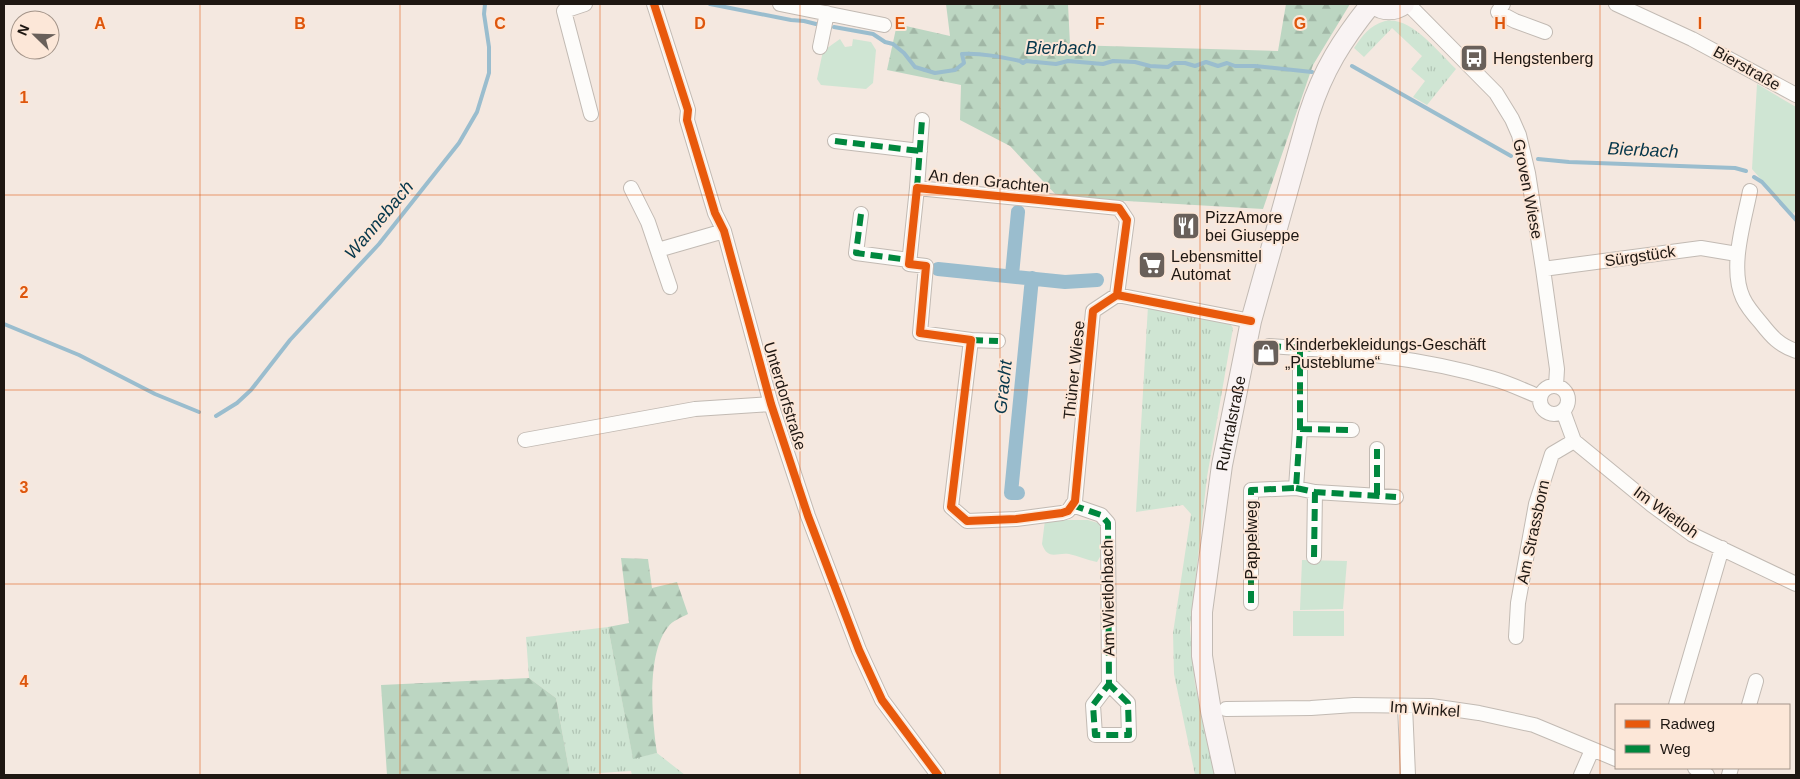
<svg xmlns="http://www.w3.org/2000/svg" width="1800" height="779" font-family="Arial,sans-serif">
	<defs>
		<pattern id="grass-tufts" width="24" height="20" patternUnits="userSpaceOnUse" patternTransform="scale(1.25)"><rect width="24" height="20" fill="#cfe5d3"/><path d="M3 7l-1-3M5 7V3M7 7l1-3M15 17l-1-3M17 17v-4M19 17l1-3" fill="none" stroke="#b1c4b4"/></pattern>
		<pattern id="forest-firs" width="22" height="20" patternUnits="userSpaceOnUse" patternTransform="scale(1.25)"><rect width="22" height="20" fill="#bcd6c2"/><path d="M5 1l3.5 6h-7zM16 11l3.5 6h-7z" fill="#a1b7a6"/></pattern>
	</defs>
	<rect width="100%" height="100%" fill="#f4e8e0"/>
	<path fill="url(#grass-tufts)" d="M 1385,21 C 1411,16 1438,52 1456,69 L 1427,105 L 1413,97 L 1425,81 L 1411,69 L 1422,56 L 1392,28 L 1364,57 L 1354,48 C 1363,35 1369,26 1385,21 Z
		M 1148,306 L 1228,321 L 1233,328 L 1207,477 L 1190,628 L 1195,684 L 1215,775 L 1195,775 L 1174,674 L 1173,633 L 1191,514 L 1183,505 L 1136,512 Z
		M 608,627 L 633,758 L 657,753 L 685,775 L 632,775 L 631,771 L 570,775 L 556,698 L 529,678 L 526,637 Z"/>
	<path fill="url(#forest-firs)" d="M 946,4 L 1068,4 L 1070,45 L 1278,51 L 1286,4 L 1350,4 L 1313,65 L 1263,209 L 1058,197 L 1010,146 L 960,120 L 961,85 L 887,70 L 897,24 L 950,36 Z
		M 621,558 L 648,559 L 652,588 L 677,582 L 688,614 C 682,617 672,621 668,627 C 646,654 652,720 657,753 L 633,759 L 608,627 L 629,623 Z
		M 529,678 L 556,698 L 570,775 L 387,775 L 381,685 Z"/>
	<path fill="#cfe5d3" d="M 840,39 L 845,47 L 852,46 L 853,39 L 871,42 L 876,50 L 873,83 L 866,89 L 821,85 L 817,79 L 823,51 Z
		M 1757,84 L 1796,107 L 1796,210 L 1792,215 L 1752,169 Z
		M 1045,520 L 1088,520 L 1098,523 C 1105,531 1104,541 1100,551 L 1101,555 L 1097,562 C 1087,560 1078,556 1069,554 C 1057,552 1048,561 1042,544 Z
		M 1302,560 L 1347,561 L 1343,609 L 1300,610 Z
		M 1293,611 L 1344,611 L 1344,636 L 1293,636 Z"/>
	<g fill="none" stroke-linecap="round" stroke-linejoin="round">
		<path stroke="#9abdce" stroke-width="4" d="M 710,4 L 791,20 L 804,21 L 816,24
			M 834,27 L 873,34 L 885,42 L 893,44 L 904,53 L 915,67 L 935,73 L 955,70 L 964,63 L 962,54 C 982,53 1001,57 1020,61 L 1023,63 L 1026,61 L 1056,64 L 1068,61 L 1103,64 L 1113,61 L 1135,62 L 1150,66 L 1168,67 L 1174,63 L 1185,63 L 1195,66 L 1206,62 L 1218,66 L 1227,63 L 1235,66 L 1255,66 L 1312,72
			M 1352,66 L 1511,156
			M 1538,159 L 1569,162 L 1735,168 L 1746,171
			M 1754,177 L 1762,182 L 1796,220
			M 4,324 L 79,355 L 155,394 L 199,412
			M 216,416 L 237,403 L 251,390 L 290,340 L 379,244 L 459,143 L 477,112 L 489,73 L 489,47 L 484,14 L 485,4"/>
		<path stroke="#9abdce" stroke-width="14" d="M 938,269 L 1065,282 L 1097,280
			M 1012,275 L 1018,212
			M 1018,493 L 1011,493 L 1032,278"/>
		<g stroke="#c2bab3" stroke-width="16">
			<path id="minor" d="M 585,4 L 564,11 L 591,114
				M 654,4 L 688,110 L 687,120 L 715,213 L 724,231 L 771,404 L 808,516 L 859,650 L 882,700 L 938,775
				M 780,4 L 884,25
				M 1408,4 L 1496,93 L 1512,119 L 1519,135 L 1528,173 L 1543,269 L 1557,369 L 1556,386
				M 1503,4 L 1498,12 L 1515,21 L 1545,32
				M 1616,4 L 1692,39 L 1796,95
				M 820,47 L 827,13
				M 835,141 L 920,151
				M 631,188 L 648,222 L 670,287
				M 917,188 L 922,120
				M 1750,191 C 1744,222 1729,268 1743,298 C 1747,307 1754,315 1761,323 C 1772,337 1779,345 1796,351
				M 861,214 L 856,253 L 909,260
				M 658,250 L 724,231
				M 1543,269 L 1701,248 L 1737,254
				M 1117,295 L 1127,220 L 1119,208 L 917,188 L 909,264 L 926,266 L 920,333 L 971,340 L 951,507 L 967,521 L 1016,519 L 1062,513 L 1068,511 L 1075,501 L 1093,311 L 1117,295 L 1251,321
				M 971,340 L 998,341
				M 1269,346 C 1345,351 1420,357 1494,379 C 1509,383 1525,391 1540,397
				M1540 400a14 14 0 1 1 28 0a14 14 0 1 1-28 0Z
				M 1563,411 L 1574,441 L 1652,505 L 1693,535 L 1796,584
				M 1300,429 L 1352,430
				M 525,440 L 695,409 L 771,404
				M 1296,488 L 1315,492 L 1396,497
				M 1377,495 L 1377,449
				M 1072,505 L 1101,515 L 1108,523 L 1109,684 L 1093,705 L 1095,735 L 1129,735 L 1128,703 L 1109,684
				M 1314,557 L 1315,492
				M 1251,603 L 1251,490 L 1296,488 L 1300,429 L 1300,348
				M 1516,637 L 1518,603 L 1536,504 L 1552,454 L 1574,441
				M 1676,705 L 1722,548
				M 1749,705 L 1756,681
				M 1405,706 L 1408,775
				M 1226,709 L 1311,708 L 1354,705 L 1431,706 L 1479,713 L 1534,725 L 1616,759
				M 1695,768 L 1707,775
				M 1581,775 L 1592,750
				M 1729,775 L 1731,768"/>
		</g>
		<g stroke="#c2bab3" stroke-width="22">
			<g id="secondary">
				<path d="M 1374,4 C 1383,11 1395,11 1404,4"/>
				<path id="s1" d="M 1225,775 L 1211,711 L 1202,656 L 1202,612 L 1222,465 L 1251,321 L 1309,114 C 1323,70 1342,40 1371,4"/>
			</g>
		</g>
		<use href="#minor" stroke="#fdfcfa" stroke-width="14"/>
		<use href="#secondary" stroke="#f9f3f3" stroke-width="20"/>
		<path stroke="#00873e" stroke-width="6" stroke-dasharray="12 6" stroke-linecap="butt" d="M 835,141 L 920,151
			M 917,188 L 922,120
			M 861,214 L 856,253 L 909,260
			M 971,340 L 998,341
			M 1269,346 L 1318,349
			M 1300,429 L 1352,430
			M 1296,488 L 1315,492 L 1396,497
			M 1377,495 L 1377,449
			M 1072,505 L 1101,515 L 1108,523 L 1109,684 L 1093,705 L 1095,735 L 1129,735 L 1128,703 L 1109,684
			M 1314,557 L 1315,492
			M 1251,603 L 1251,490 L 1296,488 L 1300,429 L 1300,348"/>
		<g stroke="#fce7d8" stroke-width="11">
			<path id="cycleway" d="M 654,4 L 688,110 L 687,120 L 715,213 L 724,231 L 771,404 L 808,516 L 859,650 L 882,700 L 938,775
				M 1117,295 L 1127,220 L 1119,208 L 917,188 L 909,264 L 926,266 L 920,333 L 971,340 L 951,507 L 967,521 L 1016,519 L 1062,513 L 1068,511 L 1075,501 L 1093,311 L 1117,295 L 1251,321"/>
		</g>
		<use href="#cycleway" stroke="#e8590c" stroke-width="8"/>
	</g>
	<path fill="none" stroke="#de560c" stroke-width="1" stroke-opacity="0.55" d="M 200,4 L 200,775M 400,4 L 400,775M 600,4 L 600,775M 800,4 L 800,775M 1000,4 L 1000,775M 1200,4 L 1200,775M 1400,4 L 1400,775M 1600,4 L 1600,775M 4,195 L 1796,195M 4,390 L 1796,390M 4,584 L 1796,584"/>
	<defs>
		<g id="bus-square" transform="scale(1.4375)"><rect x="-9" y="-9" width="18" height="18" rx="4" fill="#69605a" stroke="#fce7d8"/><path d="M-5-6H5V4H4V6H2V4H-2V6H-4V4H-5ZM-3.5-4V0h7V-4ZM-3.5 1.2v1.5H-2V1.2ZM2 1.2v1.5H3.5V1.2Z" fill="#fff"/></g>
		<g id="restaurant-square" transform="scale(1.4375)"><rect x="-9" y="-9" width="18" height="18" rx="4" fill="#69605a" stroke="#fce7d8"/><path d="M-5-6h1v4h1v-4h1v4h1v-4h1v5L-1.5 .5V6h-2V.5L-5-1ZM5-6V6H3V1.5H1.5Q1.5-4 5-6Z" fill="#fff"/></g>
		<g id="supermarket-square" transform="scale(1.4375)"><rect x="-9" y="-9" width="18" height="18" rx="4" fill="#69605a" stroke="#fce7d8"/><path d="M-6-5.5h2.5l.6 2H6L4.5 2H-2.5L-4.4-4H-6ZM-1.5 3.2a1.3 1.3 0 1 0 .1 0ZM3 3.2a1.3 1.3 0 1 0 .1 0Z" fill="#fff"/></g>
		<g id="shop-square" transform="scale(1.4375)"><rect x="-9" y="-9" width="18" height="18" rx="4" fill="#69605a" stroke="#fce7d8"/><path d="M-5-2.5h2.3a2.7 3.5 0 0 1 5.4 0H5L5.5 6h-11ZM-1.5-2.5h3a1.5 2.3 0 0 0-3 0Z" fill="#fff"/></g>
	</defs>
	<g fill-rule="evenodd">
		<use href="#bus-square" x="1474" y="58"/>
		<use href="#restaurant-square" x="1186" y="226"/>
		<use href="#supermarket-square" x="1152" y="265"/>
		<use href="#shop-square" x="1266" y="353"/>
	</g>
	<g text-anchor="middle" dominant-baseline="central" stroke-width="4" stroke-linejoin="round" paint-order="stroke">
		<g font-size="16" fill="#1e1712" stroke="#fce7d8" text-anchor="start">
			<text x="1493" y="58">Hengstenberg</text>
			<text x="1205" y="217">PizzAmore<tspan x="1205" dy="18">bei Giuseppe</tspan></text>
			<text x="1171" y="256">Lebensmittel<tspan x="1171" dy="18">Automat</tspan></text>
			<text x="1285" y="344">Kinderbekleidungs-Geschäft<tspan x="1285" dy="18">„Pusteblume“</tspan></text>
		</g>
		<g font-size="16" fill="#1e1712" stroke="#fce7d8">
			<text transform="translate(1747 68) rotate(29)">Bierstraße</text>
			<text transform="translate(989 181) rotate(6)">An den Grachten</text>
			<text transform="translate(1528 189) rotate(79)">Groven Wiese</text>
			<text transform="translate(1640 256) rotate(-8)">Sürgstück</text>
			<text transform="translate(1074 370) rotate(-84)">Thüner Wiese</text>
			<text transform="translate(785 396) rotate(73)">Unterdorfstraße</text>
			<text stroke="none"><textPath href="#s1" startOffset="356">Ruhrtalstraße</textPath></text>
			<text transform="translate(1666 512) rotate(36)">Im Wietloh</text>
			<text transform="translate(1533 532) rotate(-78)">Am Strassborn</text>
			<text transform="translate(1251 540) rotate(-90)">Pappelweg</text>
			<text transform="translate(1108 598) rotate(-91)">Am Wietlohbach</text>
			<text transform="translate(1425 709) rotate(4)">Im Winkel</text>
		</g>
		<g font-size="18" font-style="italic" fill="#06374b" stroke="#fce7d8">
			<text x="1061" y="48">Bierbach</text>
			<text transform="translate(1643 150) rotate(3)">Bierbach</text>
			<text transform="translate(379 220) rotate(-50)">Wannebach</text>
			<text transform="translate(1003 387) rotate(-84)">Gracht</text>
		</g>
	</g>
	<g font-size="16" text-anchor="middle" font-weight="bold" fill="#de560c" stroke="#fce7d8" stroke-width="4" stroke-linejoin="round" paint-order="stroke">
		<text x="100" y="29">A</text>
		<text x="300" y="29">B</text>
		<text x="500" y="29">C</text>
		<text x="700" y="29">D</text>
		<text x="900" y="29">E</text>
		<text x="1100" y="29">F</text>
		<text x="1300" y="29">G</text>
		<text x="1500" y="29">H</text>
		<text x="1700" y="29">I</text>
		<text x="24" y="103">1</text>
		<text x="24" y="298">2</text>
		<text x="24" y="493">3</text>
		<text x="24" y="687">4</text>
	</g>
	<rect width="1800" height="779" fill="none" stroke="#1e1712" stroke-width="10"/>
	<rect x="1615" y="704" width="175" height="65" fill="#fce7d8" stroke="#a39489"/>
	<rect x="1625" y="720" width="25" height="8" fill="#e8590c" stroke="#a39489"/>
	<text x="1660" y="729" font-size="15" fill="#1e1712">Radweg</text>
	<rect x="1625" y="745" width="25" height="8" fill="#00873e" stroke="#a39489"/>
	<text x="1660" y="754" font-size="15" fill="#1e1712">Weg</text>
	<g transform="translate(35 35) rotate(293)"><circle r="24" fill="#fce7d8" stroke="#a39489"/>
	<path d="M0-4L9 19L0 12L-9 19Z" fill="#69605a"/>
	<text y="-8" font-size="14" font-weight="bold" text-anchor="middle" fill="#1e1712">N</text>
	</g>
</svg>
